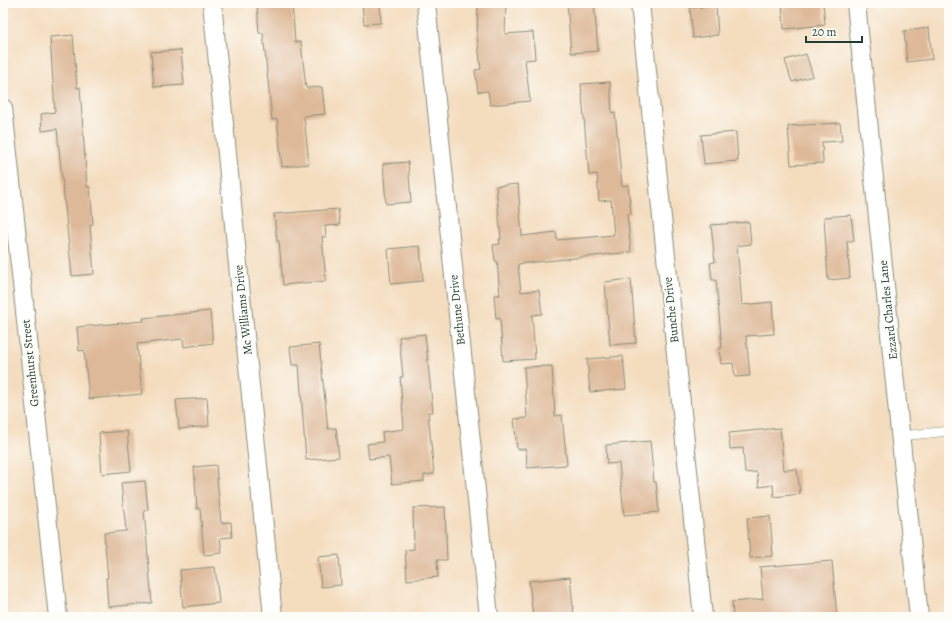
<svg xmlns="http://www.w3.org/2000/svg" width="952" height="620" font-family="Alegreya,serif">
	<rect width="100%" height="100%" fill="#fdfcf7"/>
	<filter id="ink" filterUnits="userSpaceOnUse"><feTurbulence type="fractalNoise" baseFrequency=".025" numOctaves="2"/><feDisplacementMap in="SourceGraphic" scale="8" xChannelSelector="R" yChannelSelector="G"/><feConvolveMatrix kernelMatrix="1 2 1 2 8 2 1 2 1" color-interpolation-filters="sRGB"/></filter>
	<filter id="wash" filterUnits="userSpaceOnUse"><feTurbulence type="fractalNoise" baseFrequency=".012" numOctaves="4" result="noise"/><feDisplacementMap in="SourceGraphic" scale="16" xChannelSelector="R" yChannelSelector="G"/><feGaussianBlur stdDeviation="0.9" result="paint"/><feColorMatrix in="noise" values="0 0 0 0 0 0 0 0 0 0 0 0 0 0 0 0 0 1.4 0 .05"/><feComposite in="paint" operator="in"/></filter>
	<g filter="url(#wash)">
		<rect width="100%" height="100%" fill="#f4ddbf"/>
		<g id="blocks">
			<path fill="#deb999" d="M 267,3 L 292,3 L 295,42 L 301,42 L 306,88 L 322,87 L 325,114 L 304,116 L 309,164 L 282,167 L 277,119 L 272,120 L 263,33 L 259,33 L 257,4 Z
				M 362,3 L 380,3 L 381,23 L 364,24 Z
				M 478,3 L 506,3 L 505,34 L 533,32 L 535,59 L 525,60 L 530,101 L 490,105 L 488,91 L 478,92 L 475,70 L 481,69 L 477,36 Z
				M 567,3 L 594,3 L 598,51 L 571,53 Z
				M 782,3 L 823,3 L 825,25 L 784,29 Z
				M 716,6 L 718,35 L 693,38 L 690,8 Z
				M 929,28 L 932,59 L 907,62 L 904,31 Z
				M 73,35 L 77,88 L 80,87 L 87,187 L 90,187 L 93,224 L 90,225 L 94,274 L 72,276 L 57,129 L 42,131 L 41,114 L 55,112 L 50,37 Z
				M 181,50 L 184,85 L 154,87 L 151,52 Z
				M 806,54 L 813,76 L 792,82 L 785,60 Z
				M 610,82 L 612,113 L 615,112 L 622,186 L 628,185 L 631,214 L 627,214 L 631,252 L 518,264 L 521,292 L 539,290 L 542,314 L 532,315 L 535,359 L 503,361 L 500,318 L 496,319 L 494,295 L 500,295 L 497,261 L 495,261 L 493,245 L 500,244 L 499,239 L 501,239 L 496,186 L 518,184 L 522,236 L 556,232 L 557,240 L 614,235 L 611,200 L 599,201 L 597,174 L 589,175 L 581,84 Z
				M 840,123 L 842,141 L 822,142 L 823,163 L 791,165 L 788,126 Z
				M 736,132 L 738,161 L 704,164 L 701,135 Z
				M 408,162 L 411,202 L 386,204 L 383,164 Z
				M 338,209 L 340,225 L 325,226 L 326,237 L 322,237 L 326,281 L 283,285 L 279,241 L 277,241 L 274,214 Z
				M 851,215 L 854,241 L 847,241 L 850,278 L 828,280 L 824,217 Z
				M 749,222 L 751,244 L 737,246 L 742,305 L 772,302 L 774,334 L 746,336 L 750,376 L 735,377 L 733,363 L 721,364 L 719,348 L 722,348 L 716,280 L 712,280 L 710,263 L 715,262 L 711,225 Z
				M 420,246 L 423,281 L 391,284 L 388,249 Z
				M 631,279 L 636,343 L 610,345 L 605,282 Z
				M 210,311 L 213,343 L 184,347 L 183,339 L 137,344 L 142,394 L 89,399 L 84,350 L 79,351 L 77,327 L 144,321 L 143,318 Z
				M 425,334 L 433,412 L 428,412 L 434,474 L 424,475 L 424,481 L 392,484 L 389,457 L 369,459 L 367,444 L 383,442 L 382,432 L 404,429 L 400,377 L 403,377 L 399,337 Z
				M 319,344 L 328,429 L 336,428 L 339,457 L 306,460 L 299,365 L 292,365 L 290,347 Z
				M 623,356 L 626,389 L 590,392 L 587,359 Z
				M 552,366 L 555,416 L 562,415 L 567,465 L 527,468 L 526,449 L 517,449 L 514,419 L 527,418 L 524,367 Z
				M 207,398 L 209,426 L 179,429 L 176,400 Z
				M 780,428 L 784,470 L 797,469 L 800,494 L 774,497 L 773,485 L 759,487 L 757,472 L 745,473 L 743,448 L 730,449 L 729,433 Z
				M 127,431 L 131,471 L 102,474 L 99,433 Z
				M 650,441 L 654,482 L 656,482 L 659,512 L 624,515 L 619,463 L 607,464 L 606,445 Z
				M 216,465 L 221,523 L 231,522 L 232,537 L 220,538 L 222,553 L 204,555 L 200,508 L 197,509 L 194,467 Z
				M 145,481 L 148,510 L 144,510 L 152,603 L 108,607 L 106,578 L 108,578 L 104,533 L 126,531 L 121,483 Z
				M 445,507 L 447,560 L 437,560 L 438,577 L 407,580 L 405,550 L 414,549 L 413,508 Z
				M 770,516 L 773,556 L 750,558 L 747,518 Z
				M 339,555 L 341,585 L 321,587 L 318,557 Z
				M 832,561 L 837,617 L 733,617 L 732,602 L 763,599 L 760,567 Z
				M 215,567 L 219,603 L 183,607 L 180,570 Z
				M 570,577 L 574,617 L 533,617 L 529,581 Z"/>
		</g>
	</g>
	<g filter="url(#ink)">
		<use href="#blocks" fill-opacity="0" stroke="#8a8d7a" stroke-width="1"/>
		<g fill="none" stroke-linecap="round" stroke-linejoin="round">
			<g stroke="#8a8d7a" stroke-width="10">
				<path id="service" d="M 901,436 L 949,431"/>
			</g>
			<g stroke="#8a8d7a" stroke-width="20">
				<path id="minor" d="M 212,3 L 273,617
					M 426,3 L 489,617
					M 640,3 L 703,617
					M 856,3 L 919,617
					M 3,108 L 58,617"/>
			</g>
			<use href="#service" stroke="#fff" stroke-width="9"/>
			<use href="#minor" stroke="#fff" stroke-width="18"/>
		</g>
	</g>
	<g text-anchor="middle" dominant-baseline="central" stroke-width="4" stroke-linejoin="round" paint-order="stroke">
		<g font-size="12" fill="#1f3d34" stroke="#fdfcf7">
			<text transform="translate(243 310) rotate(-96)">Mc Williams Drive</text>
			<text transform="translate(457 310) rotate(-96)">Bethune Drive</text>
			<text transform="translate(671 310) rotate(-96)">Bunche Drive</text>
			<text transform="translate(888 310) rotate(-96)">Ezzard Charles Lane</text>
			<text transform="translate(30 363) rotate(-96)">Greenhurst Street</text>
		</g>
	</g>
	<rect width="952" height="620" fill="none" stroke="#fdfcf7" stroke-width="16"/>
	<path d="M806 36v6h56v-6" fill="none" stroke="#1f3d34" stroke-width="2"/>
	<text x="812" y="36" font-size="12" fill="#1f3d34" stroke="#fdfcf7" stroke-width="3" paint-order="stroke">20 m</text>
</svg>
